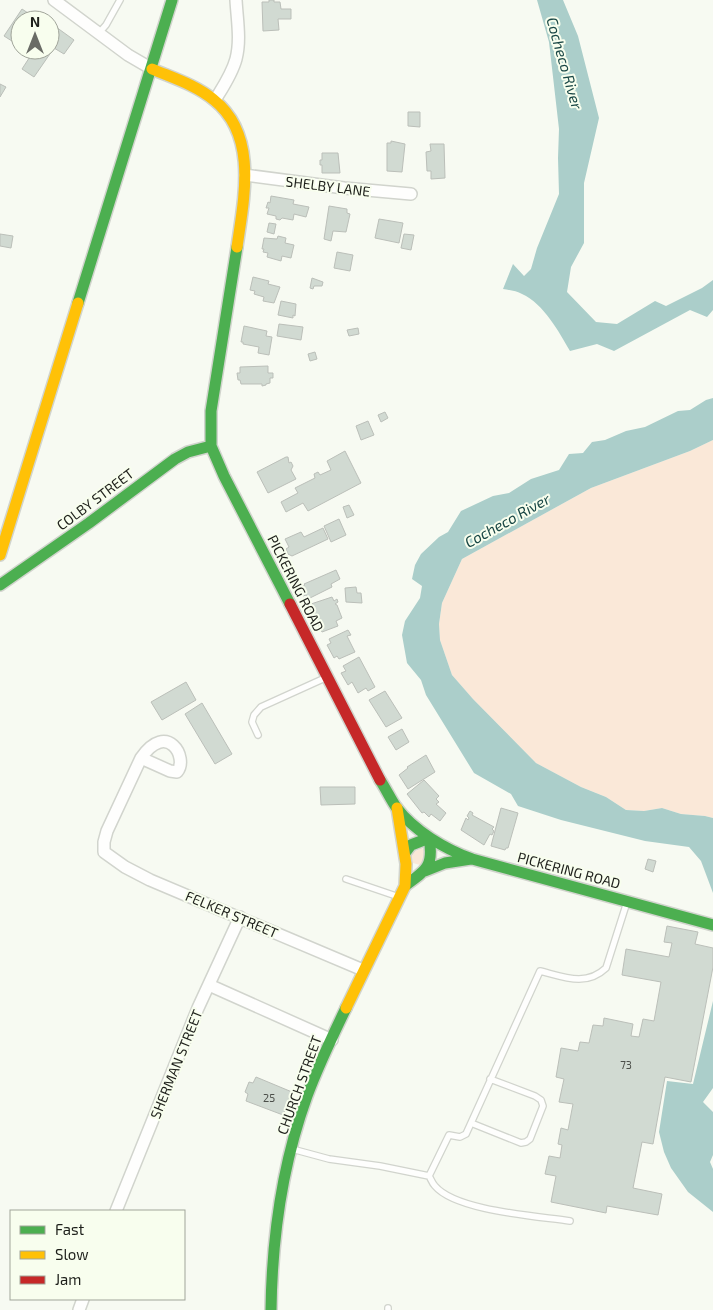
<svg xmlns="http://www.w3.org/2000/svg" width="713" height="1310" font-family="'Exo 2',sans-serif">
	<rect width="100%" height="100%" fill="#f7faf2"/>
	<path fill="#fae8d8" d="M 713,440 L 713,818 L 705,816 L 681,814 L 662,808 L 644,811 L 626,810 L 606,797 L 581,787 L 536,763 L 473,699 L 452,675 L 440,640 L 439,624 L 442,603 L 462,559 L 591,488 L 690,451 Z
		M 422,848 L 425,850 L 428,856 L 420,865 L 413,863 L 411,853 Z"/>
	<path fill="#abceca" d="M 537,0 L 563,0 L 578,36 L 599,118 L 584,183 L 584,243 L 571,267 L 567,292 L 596,322 L 617,324 L 655,301 L 666,306 L 702,288 L 713,280 L 713,310 L 707,317 L 690,310 L 614,351 L 597,344 L 570,351 C 559,332 544,304 522,294 C 517,291 509,290 503,289 L 513,264 L 524,276 L 531,269 L 537,248 L 559,194 L 558,158 L 559,129 L 549,42 Z
		M 713,398 L 713,440 L 690,451 L 591,488 L 462,559 L 442,603 L 439,624 L 440,640 L 452,675 L 473,699 L 536,763 L 581,787 L 606,797 L 626,810 L 644,811 L 662,808 L 681,814 L 705,816 L 713,818 L 713,893 L 701,861 L 689,847 L 645,841 L 561,820 L 518,806 L 511,794 L 474,773 L 426,695 L 421,680 L 407,663 L 402,635 L 405,621 L 420,598 L 422,586 L 412,579 L 415,565 L 421,554 L 439,537 L 448,532 L 461,511 L 493,496 L 509,493 L 531,479 L 559,470 L 569,454 L 583,453 L 592,442 L 605,440 L 626,431 L 645,427 L 678,411 L 690,410 L 706,400 Z
		M 713,1001 L 713,1088 L 703,1102 L 713,1112 L 713,1155 L 710,1162 L 713,1169 L 713,1212 L 688,1192 L 671,1168 L 664,1152 L 659,1132 L 667,1081 L 693,1084 Z"/>
	<path fill="#d1dad2" stroke="#bbbfb9" d="M 269,0 L 274,0 L 274,2 L 280,2 L 281,9 L 291,9 L 291,19 L 278,19 L 279,30 L 263,31 L 262,2 L 269,2 Z
		M 22,9 L 37,19 L 36,20 L 20,20 L 20,35 L 15,43 L 4,36 Z
		M 56,27 L 74,40 L 64,54 L 54,48 L 34,77 L 22,69 L 33,52 L 37,54 L 40,50 L 50,50 L 50,35 Z
		M 0,84 L 6,87 L 0,97 Z
		M 408,112 L 420,112 L 420,127 L 408,126 Z
		M 391,141 L 405,144 L 402,172 L 387,171 L 387,143 L 391,143 Z
		M 430,144 L 444,144 L 445,178 L 431,179 L 431,171 L 427,171 L 426,152 L 431,151 Z
		M 322,153 L 338,153 L 340,173 L 322,173 L 322,165 L 320,165 L 320,160 L 322,160 Z
		M 271,196 L 294,200 L 293,204 L 309,207 L 306,217 L 294,214 L 293,220 L 282,218 L 280,220 L 276,219 L 276,216 L 267,214 L 269,208 L 266,208 L 268,202 L 270,203 Z
		M 329,206 L 347,209 L 347,213 L 350,214 L 346,232 L 333,231 L 331,241 L 324,239 Z
		M 379,219 L 403,223 L 399,243 L 375,238 Z
		M 269,223 L 276,224 L 274,234 L 267,232 Z
		M 0,234 L 13,236 L 11,248 L 0,246 Z
		M 404,234 L 414,235 L 411,250 L 401,248 Z
		M 278,236 L 286,238 L 285,243 L 294,245 L 291,258 L 282,256 L 281,261 L 267,257 L 268,253 L 263,252 L 264,249 L 262,249 L 264,238 L 277,239 Z
		M 337,252 L 353,255 L 350,271 L 334,268 Z
		M 253,277 L 269,281 L 268,284 L 280,287 L 274,303 L 263,301 L 264,297 L 254,294 L 255,291 L 250,290 Z
		M 312,278 L 323,282 L 322,286 L 314,286 L 313,289 L 310,288 Z
		M 281,301 L 296,304 L 295,316 L 293,315 L 293,318 L 278,315 Z
		M 279,324 L 303,327 L 301,340 L 277,336 Z
		M 244,326 L 267,331 L 266,336 L 272,337 L 269,355 L 258,353 L 259,347 L 243,344 L 243,342 L 241,342 Z
		M 358,328 L 359,334 L 349,336 L 347,330 Z
		M 315,352 L 317,359 L 310,361 L 308,354 Z
		M 268,366 L 268,373 L 273,373 L 273,378 L 270,378 L 270,383 L 266,384 L 266,385 L 262,386 L 262,384 L 241,384 L 240,380 L 238,380 L 237,373 L 240,373 L 240,367 Z
		M 385,412 L 388,418 L 381,422 L 378,415 Z
		M 368,421 L 374,435 L 361,440 L 356,426 Z
		M 345,451 L 361,483 L 308,511 L 303,503 L 286,512 L 281,502 L 298,493 L 295,488 L 315,478 L 314,474 L 318,472 L 320,475 L 331,470 L 327,461 Z
		M 286,457 L 288,457 L 289,463 L 291,462 L 293,466 L 291,470 L 296,479 L 268,493 L 257,472 Z
		M 349,505 L 354,515 L 347,518 L 343,507 Z
		M 339,519 L 346,535 L 331,542 L 324,526 Z
		M 323,528 L 328,539 L 292,556 L 288,554 L 286,549 L 289,547 L 285,539 L 301,532 L 304,537 Z
		M 336,570 L 340,579 L 331,584 L 332,587 L 310,598 L 308,598 L 306,595 L 303,596 L 299,588 L 305,585 L 304,584 Z
		M 356,587 L 357,593 L 361,593 L 362,603 L 346,602 L 345,588 Z
		M 332,597 L 334,601 L 337,599 L 338,602 L 335,604 L 337,605 L 342,618 L 336,621 L 338,626 L 322,632 L 316,620 L 319,618 L 317,615 L 313,617 L 308,605 Z
		M 348,630 L 351,635 L 347,636 L 355,652 L 339,659 L 337,656 L 334,658 L 327,645 L 331,643 L 329,639 Z
		M 359,657 L 375,687 L 368,691 L 366,688 L 358,693 L 352,682 L 348,685 L 341,673 L 346,671 L 343,666 Z
		M 186,682 L 196,700 L 162,720 L 151,702 Z
		M 385,691 L 402,718 L 386,727 L 369,700 Z
		M 202,703 L 232,754 L 215,764 L 185,714 Z
		M 402,729 L 409,742 L 396,750 L 388,737 Z
		M 426,755 L 435,772 L 408,789 L 399,775 L 408,768 L 407,767 Z
		M 424,780 L 439,796 L 436,799 L 439,802 L 436,804 L 446,813 L 440,821 L 431,814 L 429,817 L 424,812 L 422,813 L 407,794 Z
		M 320,787 L 355,787 L 355,804 L 321,805 Z
		M 501,808 L 518,813 L 508,848 L 506,848 L 505,850 L 491,846 Z
		M 470,811 L 473,813 L 472,815 L 494,827 L 492,829 L 494,831 L 492,835 L 490,834 L 484,845 L 461,830 L 466,818 L 468,820 L 469,818 L 467,816 Z
		M 648,859 L 656,861 L 653,872 L 645,869 Z
		M 667,926 L 698,932 L 695,944 L 713,948 L 713,967 L 691,1082 L 665,1077 L 653,1144 L 642,1142 L 633,1188 L 662,1194 L 658,1215 L 607,1206 L 606,1213 L 551,1202 L 556,1176 L 545,1174 L 549,1156 L 560,1158 L 562,1145 L 558,1144 L 561,1128 L 568,1130 L 573,1104 L 559,1102 L 564,1079 L 556,1077 L 561,1048 L 578,1051 L 580,1042 L 589,1043 L 593,1025 L 603,1026 L 604,1018 L 633,1024 L 631,1036 L 639,1037 L 643,1019 L 654,1021 L 661,982 L 622,975 L 626,949 L 669,957 L 672,943 L 664,942 Z
		M 256,1077 L 292,1092 L 283,1115 L 246,1101 L 248,1094 L 245,1092 L 249,1082 L 253,1083 Z"/>
	<g fill="none" stroke-linecap="round" stroke-linejoin="round">
		<g stroke="#d1d4cd" stroke-width="8">
			<path id="lane" d="M 98,34 L 106,25 L 120,0
				M 258,735 L 252,722 L 254,715 L 261,707 L 325,678
				M 346,879 L 399,897
				M 471,1123 L 521,1143 L 526,1142 L 530,1139 L 543,1106 L 541,1100 L 535,1096 L 490,1079
				M 292,1149 L 329,1159 L 380,1166 L 429,1176 L 449,1135 L 460,1137 L 466,1134 L 540,971 C 564,977 586,987 606,968 L 627,902
				M 429,1176 C 431,1179 432,1183 435,1186 C 456,1211 537,1216 570,1221
				M 388,1308 L 388,1310"/>
		</g>
		<g stroke="#d1d4cd" stroke-width="14">
			<path id="street" d="M 54,0 L 128,55 L 152,69
				M 215,100 C 223,87 232,74 236,59 C 241,40 237,19 236,0
				M 245,175 L 344,188 L 411,194
				M 141,758 L 170,771 L 177,772 C 189,758 167,720 141,758 L 107,831 L 104,842 L 104,852 L 125,867 L 150,880 L 363,970
				M 209,985 L 332,1040
				M 116,1211 L 198,1008 L 240,917
				M 79,1310 L 83,1299"/>
		</g>
		<g stroke="#d1d4cd" stroke-width="14">
			<path id="fast" d="M 237,247 L 211,411 L 211,446 L 224,476 L 290,604
				M 78,303 L 172,0
				M 0,585 L 89,523 L 175,459 L 188,452 L 211,446
				M 380,780 C 386,789 390,798 396,807 C 414,831 445,849 472,859 L 713,925
				M 405,853 L 411,845 L 429,838 C 434,865 427,870 406,885
				M 425,871 L 445,863 L 471,859
				M 271,1310 C 272,1237 282,1165 307,1096 C 318,1066 332,1037 346,1008"/>
		</g>
		<g stroke="#d1d4cd" stroke-width="14">
			<path id="slow" d="M 152,69 C 173,78 196,85 214,100 C 258,135 244,198 237,247
				M 0,555 L 78,303
				M 346,1008 L 405,886 L 406,864 L 397,808"/>
		</g>
		<g stroke="#d1d4cd" stroke-width="14">
			<path id="jam" d="M 290,604 L 380,780"/>
		</g>
		<use href="#lane" stroke="#fefefd" stroke-width="5.5"/>
		<use href="#street" stroke="#fefefd" stroke-width="11"/>
		<use href="#fast" stroke="#4caf50" stroke-width="11"/>
		<use href="#slow" stroke="#ffc107" stroke-width="11"/>
		<use href="#jam" stroke="#c62828" stroke-width="11"/>
	</g>
	<g text-anchor="middle" dominant-baseline="central" stroke-width="4" stroke-linejoin="round" paint-order="stroke">
		<g font-size="11" fill="#4b4e49">
			<text x="626" y="1064">73</text>
			<text x="269" y="1097">25</text>
		</g>
		<g font-size="14" fill="#1e201b" stroke="#f8feee">
			<text transform="translate(328 186) rotate(7)">SHELBY LANE</text>
			<text transform="translate(95 499) rotate(-37)">COLBY STREET</text>
			<text transform="translate(296 583) rotate(63)">PICKERING ROAD</text>
			<text transform="translate(569 870) rotate(15)">PICKERING ROAD</text>
			<text transform="translate(232 914) rotate(23)">FELKER STREET</text>
			<text transform="translate(176 1064) rotate(-68)">SHERMAN STREET</text>
			<text transform="translate(299 1085) rotate(-70)">CHURCH STREET</text>
		</g>
		<g font-size="15" font-style="italic" fill="#194745" stroke="#f8feee">
			<text transform="translate(565 63) rotate(74)">Cocheco River</text>
			<text transform="translate(507 520) rotate(-29)">Cocheco River</text>
		</g>
	</g>
	<rect x="10" y="1210" width="175" height="90" fill="#f8feee" stroke="#a1a59a"/>
	<rect x="20" y="1226" width="25" height="8" fill="#4caf50" stroke="#a1a59a"/>
	<text x="55" y="1235" font-size="15" fill="#1e201b">Fast</text>
	<rect x="20" y="1251" width="25" height="8" fill="#ffc107" stroke="#a1a59a"/>
	<text x="55" y="1260" font-size="15" fill="#1e201b">Slow</text>
	<rect x="20" y="1276" width="25" height="8" fill="#c62828" stroke="#a1a59a"/>
	<text x="55" y="1285" font-size="15" fill="#1e201b">Jam</text>
	<g transform="translate(35 35)"><circle r="24" fill="#f8feee" stroke="#a1a59a"/>
	<path d="M0-4L9 19L0 12L-9 19Z" fill="#6a6c66"/>
	<text y="-8" font-size="14" font-weight="bold" text-anchor="middle" fill="#1e201b">N</text>
	</g>
</svg>
